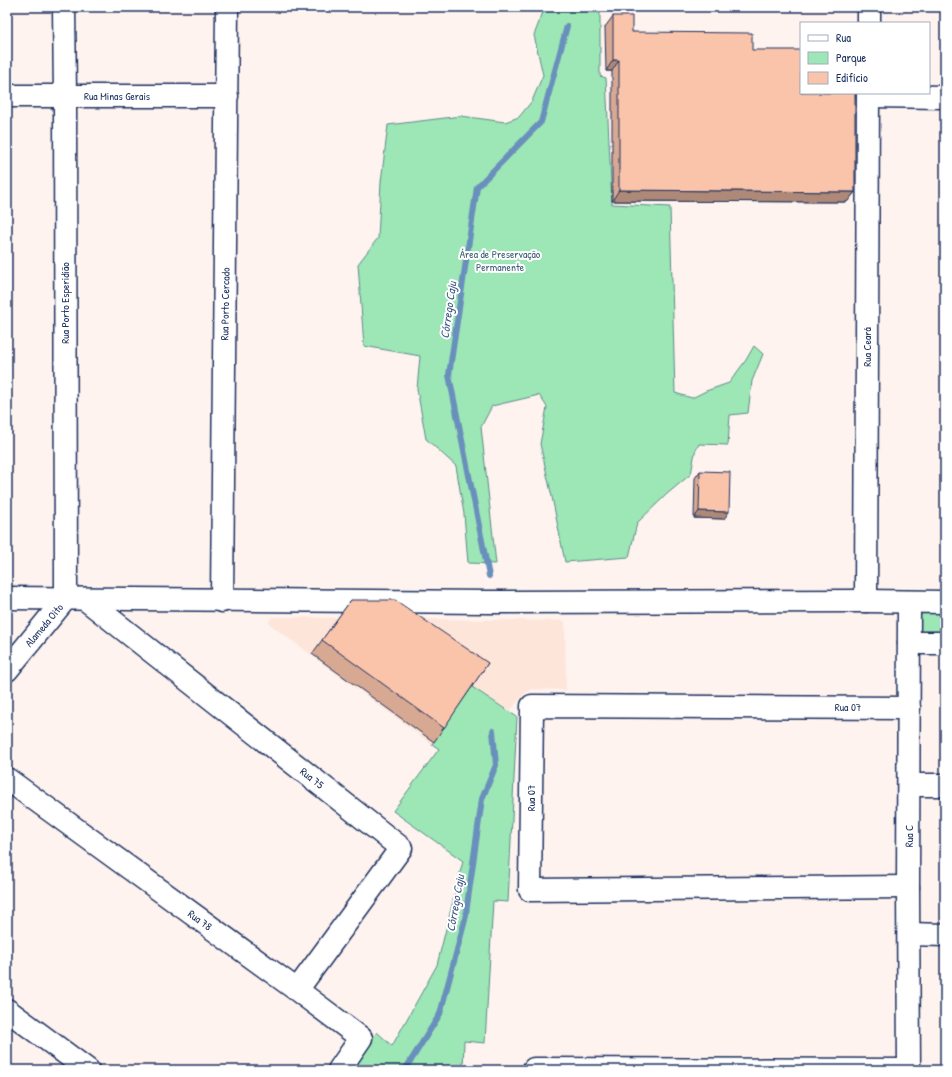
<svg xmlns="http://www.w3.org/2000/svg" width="952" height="1077" font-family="'Patrick Hand',sans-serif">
	<rect width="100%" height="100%" fill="#fef3ee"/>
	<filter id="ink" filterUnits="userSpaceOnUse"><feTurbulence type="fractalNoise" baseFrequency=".025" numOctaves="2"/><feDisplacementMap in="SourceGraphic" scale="8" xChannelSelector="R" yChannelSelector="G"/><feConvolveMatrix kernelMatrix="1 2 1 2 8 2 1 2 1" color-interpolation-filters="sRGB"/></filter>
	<g filter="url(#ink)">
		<path fill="#fde5da" d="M 272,617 L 565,621 L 566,690 L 532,689 L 524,694 L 510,711 L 485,695 L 445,754 L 268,623 Z"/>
		<path fill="#9de6b5" stroke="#5c8a8a" d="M 545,7 L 600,7 L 600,76 L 606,78 L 612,204 L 670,207 L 675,393 L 692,398 L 706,391 L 729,383 L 746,360 L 754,346 L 763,354 L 752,381 L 748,413 L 730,415 L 728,445 L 699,444 L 695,452 L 691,474 L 667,494 L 637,523 L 629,557 L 565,562 L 552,497 L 540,444 L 547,407 L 539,395 L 492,406 L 481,427 L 496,564 L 468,563 L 464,514 L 456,466 L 426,439 L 417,389 L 420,356 L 364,346 L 358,264 L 378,238 L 381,182 L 388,125 L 461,116 L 505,122 L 519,117 L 532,101 L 543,75 L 534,35 Z
			M 915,606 L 945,606 L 945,633 L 921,633 Z
			M 472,687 L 517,717 L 508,902 L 493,901 L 485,1043 L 464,1041 L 463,1070 L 350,1070 L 377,1032 L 392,1046 L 437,965 L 463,861 L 393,811 L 439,749 L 432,744 Z"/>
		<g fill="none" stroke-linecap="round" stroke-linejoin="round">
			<path stroke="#6990bc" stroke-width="6" d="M 489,576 L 449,375 L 477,187 L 541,122 L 567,26
				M 405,1070 L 440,1014 L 465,920 L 482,799 L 496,765 L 493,731"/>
			<g stroke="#1b2f5e" stroke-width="25">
				<path id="minor" d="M 64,7 L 65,96 L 66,598
					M 7,96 L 227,96
					M 868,96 L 945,97
					M 85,599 L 401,848 L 297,990
					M 222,601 L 227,7
					M 909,643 L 945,643
					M 7,779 L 297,990 L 361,1038 L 339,1070
					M 909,785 L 945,785
					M 908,887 L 530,890 L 532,706 L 909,708
					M 909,934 L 945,935
					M 7,1010 L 88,1070
					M 534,1070 L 534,1069 L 909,1070"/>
			</g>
			<g stroke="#1b2f5e" stroke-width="25">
				<path id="tertiary" d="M 869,23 L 869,7
					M 866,601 L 868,93
					M 7,670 L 66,598
					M 909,1070 L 908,887 L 909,602"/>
			</g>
			<g stroke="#1b2f5e" stroke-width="25">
				<path id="secondary" d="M 7,598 L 489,602 L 866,601 L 945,602"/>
			</g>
			<use href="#minor" stroke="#fff" stroke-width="22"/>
			<use href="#tertiary" stroke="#fff" stroke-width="22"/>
			<use href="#secondary" stroke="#fff" stroke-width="22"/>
		</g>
		<path fill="#d7a993" stroke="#1b2f5e" d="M 613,16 L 632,32 L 752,50 L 855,192 L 847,202 L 612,201 L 612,71 L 606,71 L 605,27 Z
			M 700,471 L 724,519 L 694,518 L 695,478 Z
			M 351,600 L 488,663 L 434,742 L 312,654 Z"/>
		<path fill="#af8978" stroke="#1b2f5e" d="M 613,60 L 619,60 L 612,71 L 606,71 Z
			M 619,190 L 855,192 L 847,202 L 612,201 Z
			M 699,511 L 729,512 L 724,519 L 694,518 Z"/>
		<path fill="#fac4ab" stroke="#1b2f5e" d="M 613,16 L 632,16 L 632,32 L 752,33 L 752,50 L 801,50 L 801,93 L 855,93 L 855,192 L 619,190 L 619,60 L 613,60 Z
			M 700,471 L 730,472 L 729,512 L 699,511 Z
			M 351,600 L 395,600 L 488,663 L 444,728 L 322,640 Z"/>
	</g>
	<g text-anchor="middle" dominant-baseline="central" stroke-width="4" stroke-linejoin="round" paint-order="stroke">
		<g font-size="11" fill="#1b2f5e" stroke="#fff">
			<text x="117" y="96">Rua Minas Gerais</text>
			<text transform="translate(65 303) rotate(-90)">Rua Porto Esperidião</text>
			<text transform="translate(225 304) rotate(-89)">Rua Porto Cercado</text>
			<text transform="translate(867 347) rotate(-90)">Rua Ceará</text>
			<text transform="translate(44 625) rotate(-50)">Alameda Oito</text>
			<text x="848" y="707">Rua 07</text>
			<text transform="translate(312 778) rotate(38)">Rua 75</text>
			<text transform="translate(531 798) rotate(-90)">Rua 07</text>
			<text transform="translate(909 836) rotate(-89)">Rua C</text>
			<text transform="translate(200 920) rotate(36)">Rua 78</text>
		</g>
		<g font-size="11" fill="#3c5d74" stroke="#fff">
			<text x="500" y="254">Área de Preservação<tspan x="500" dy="13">Permanente</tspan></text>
		</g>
		<g font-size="12" font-style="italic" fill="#3c5785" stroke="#fff">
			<text transform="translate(448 310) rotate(-82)">Córrego Caju</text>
			<text transform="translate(455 903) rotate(-80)">Córrego Caju</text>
		</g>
	</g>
	<rect width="952" height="1077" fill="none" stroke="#fff" stroke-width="24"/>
	<rect x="12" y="12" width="928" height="1053" fill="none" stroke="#1b2f5e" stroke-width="1.5" filter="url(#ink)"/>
	<rect x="800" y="22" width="130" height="72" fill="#ffffff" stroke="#a4acbf"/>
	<rect x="808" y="35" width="20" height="6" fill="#ffffff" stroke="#a4acbf"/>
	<text x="836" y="42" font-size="12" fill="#1b2f5e">Rua</text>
	<rect x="808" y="52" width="20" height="12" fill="#9de6b5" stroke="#a4acbf"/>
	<text x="836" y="62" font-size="12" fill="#1b2f5e">Parque</text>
	<rect x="808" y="72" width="20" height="12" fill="#fac4ab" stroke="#a4acbf"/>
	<text x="836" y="82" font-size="12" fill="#1b2f5e">Edifício</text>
</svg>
